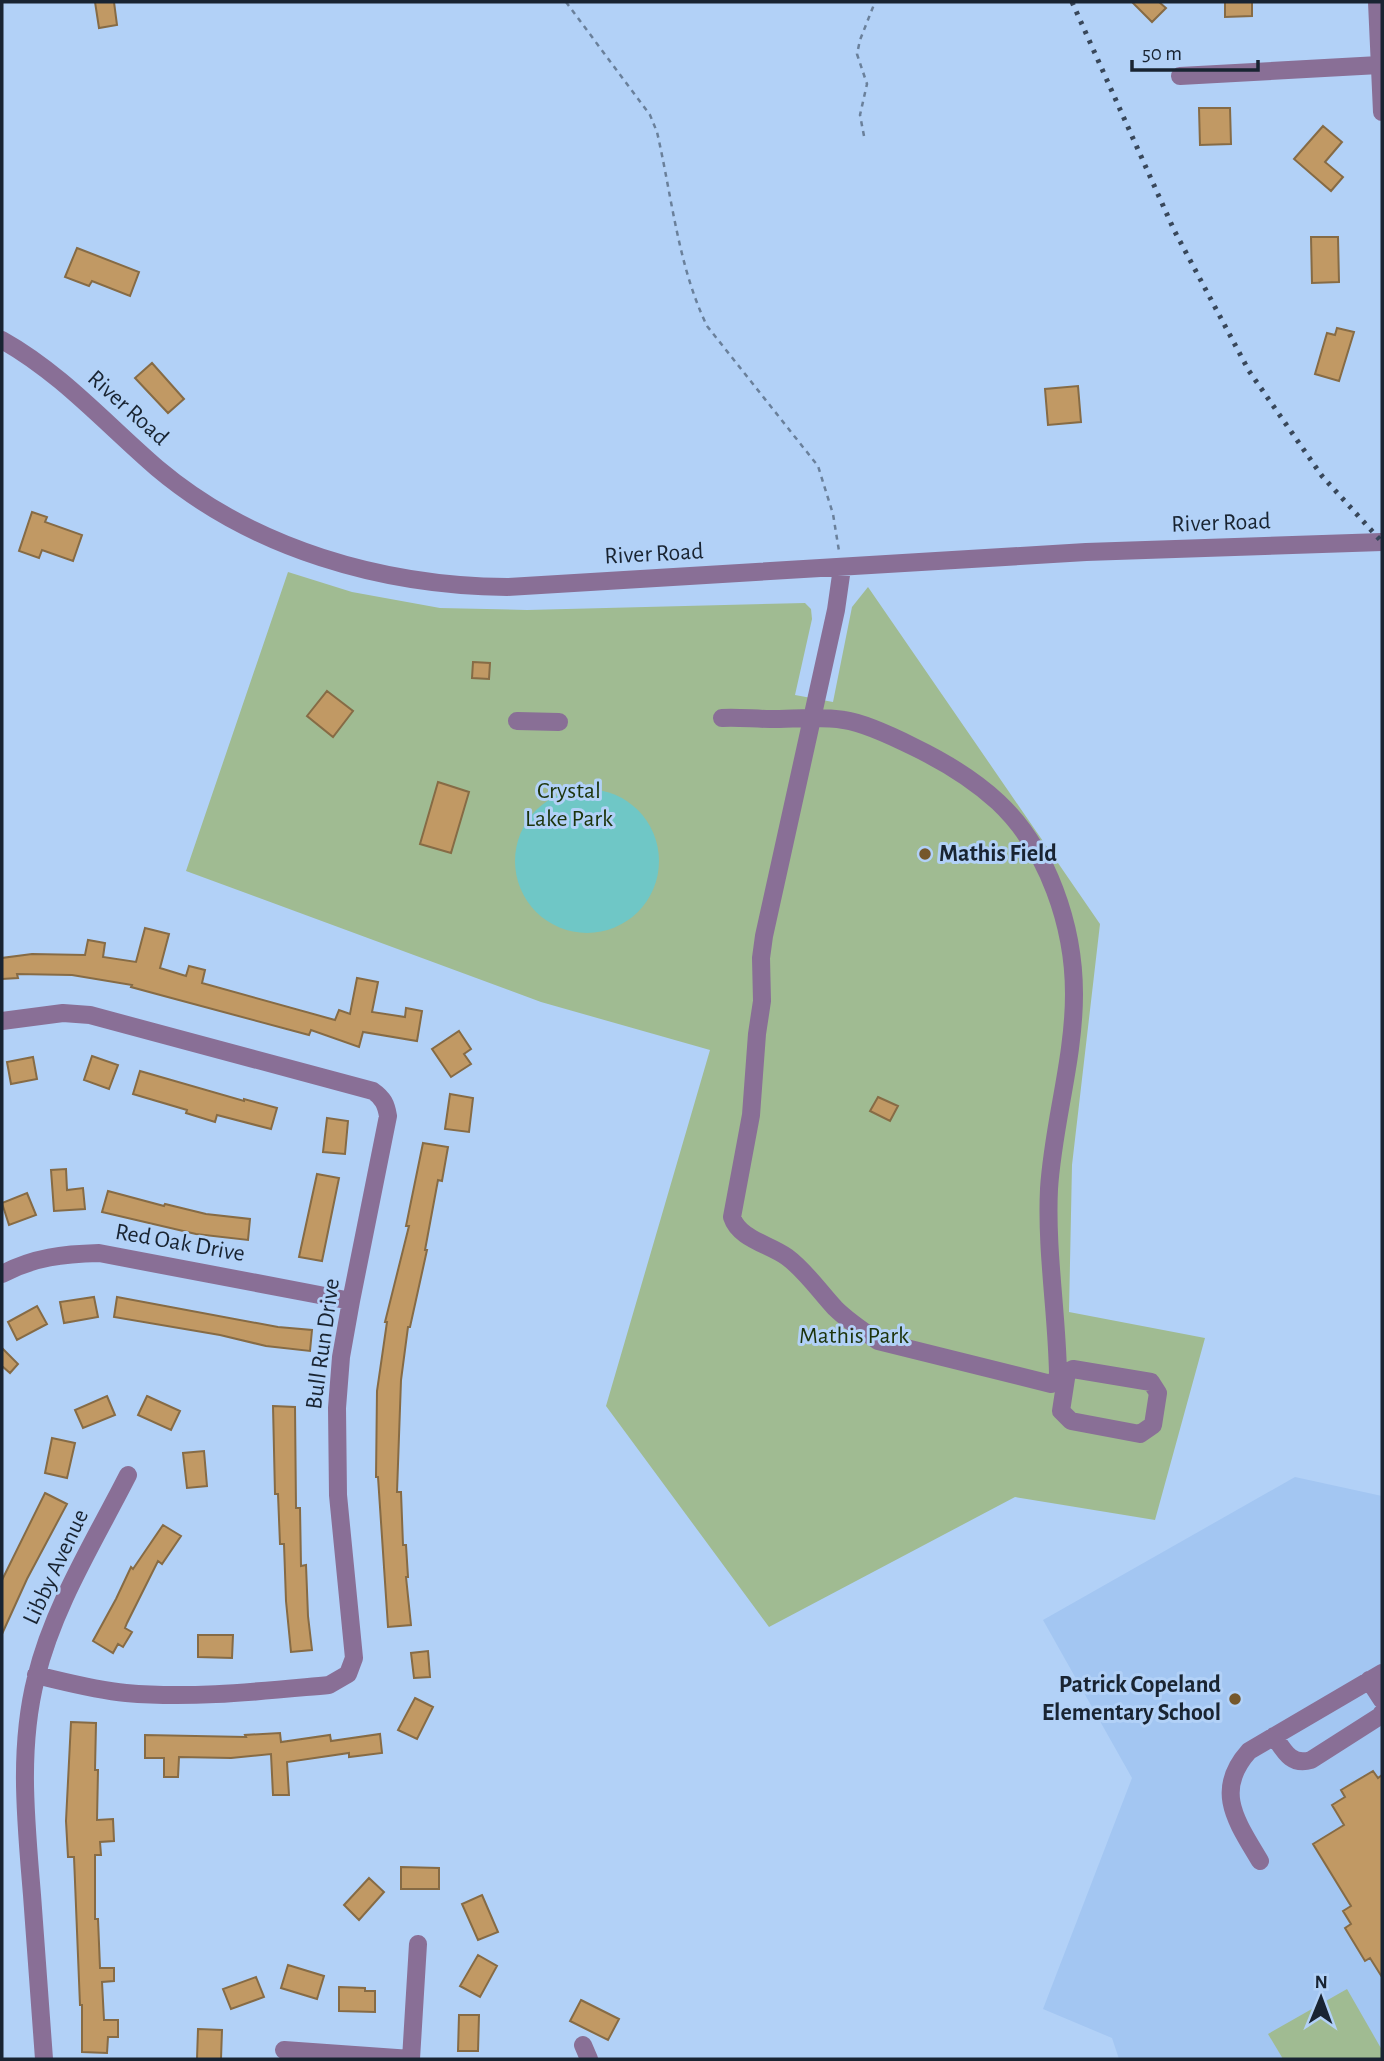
<svg xmlns="http://www.w3.org/2000/svg" width="1384" height="2061" font-family="'Alegreya Sans',sans-serif">
	<rect width="100%" height="100%" fill="#b2d1f7"/>
	<path fill="#a3c6f2" d="M 1295,1477 L 1382,1496 L 1382,2059 L 1119,2059 L 1112,2038 L 1043,2009 L 1132,1778 L 1043,1620 Z"/>
	<path fill="#a0bb92" d="M 288,572 L 352,592 L 440,608 L 527,610 L 805,603 L 811,609 L 812,619 L 795,695 L 833,702 L 852,607 L 868,587 L 1100,924 L 1072,1165 L 1069,1312 L 1205,1338 L 1155,1520 L 1015,1497 L 769,1627 L 606,1406 L 710,1050 L 541,1002 L 186,871 Z
		M 1347,1989 L 1382,2050 L 1382,2059 L 1283,2059 L 1268,2034 Z"/>
	<path fill="#6fc7c6" d="M515 861a72 72 0 1 1 144 0a72 72 0 1 1-144 0Z"/>
	<path fill="#c19964" stroke="#866b45" stroke-width="2" d="M 95,2 L 114,2 L 117,25 L 99,28 Z
		M 1132,2 L 1159,2 L 1166,8 L 1152,22 Z
		M 1225,2 L 1252,2 L 1252,16 L 1225,17 Z
		M 1199,108 L 1230,108 L 1231,144 L 1200,145 Z
		M 1323,126 L 1342,142 L 1325,162 L 1343,177 L 1331,191 L 1294,159 Z
		M 1311,237 L 1338,237 L 1339,282 L 1312,283 Z
		M 77,248 L 139,272 L 130,296 L 92,281 L 89,286 L 65,277 Z
		M 1337,328 L 1354,332 L 1339,381 L 1315,374 L 1327,333 L 1335,335 Z
		M 152,363 L 184,399 L 168,413 L 135,378 Z
		M 1078,386 L 1081,422 L 1048,425 L 1045,389 Z
		M 32,512 L 47,517 L 45,522 L 82,535 L 73,561 L 42,550 L 39,558 L 19,551 Z
		M 473,662 L 490,663 L 489,679 L 472,678 Z
		M 327,691 L 353,711 L 333,737 L 307,716 Z
		M 438,782 L 469,792 L 451,853 L 420,844 Z
		M 145,928 L 169,934 L 160,968 L 186,976 L 189,966 L 205,970 L 202,983 L 335,1020 L 339,1010 L 350,1014 L 357,978 L 378,982 L 372,1012 L 405,1017 L 406,1008 L 422,1011 L 417,1041 L 363,1032 L 359,1047 L 311,1030 L 309,1035 L 164,996 L 131,987 L 132,985 L 72,975 L 17,974 L 18,978 L 2,979 L 2,958 L 32,954 L 85,955 L 88,940 L 105,943 L 103,957 L 136,962 Z
		M 459,1031 L 471,1049 L 464,1054 L 471,1064 L 451,1077 L 432,1049 Z
		M 92,1056 L 118,1065 L 109,1089 L 84,1080 Z
		M 33,1057 L 37,1079 L 11,1084 L 7,1062 Z
		M 140,1071 L 244,1101 L 244,1099 L 277,1108 L 271,1129 L 217,1115 L 215,1122 L 186,1113 L 187,1110 L 133,1094 Z
		M 450,1094 L 473,1098 L 469,1132 L 445,1129 Z
		M 878,1097 L 898,1106 L 890,1121 L 870,1111 Z
		M 327,1118 L 348,1121 L 345,1154 L 323,1152 Z
		M 423,1143 L 448,1147 L 442,1181 L 438,1180 L 425,1250 L 427,1250 L 410,1327 L 408,1327 L 401,1380 L 397,1492 L 401,1492 L 403,1545 L 406,1545 L 408,1577 L 406,1577 L 411,1625 L 388,1627 L 378,1477 L 376,1477 L 377,1391 L 387,1322 L 385,1322 L 409,1226 L 406,1226 Z
		M 66,1169 L 67,1190 L 83,1188 L 85,1209 L 54,1211 L 51,1170 Z
		M 317,1174 L 339,1178 L 322,1261 L 299,1257 Z
		M 108,1191 L 164,1206 L 165,1204 L 206,1214 L 250,1219 L 248,1240 L 196,1234 L 102,1212 Z
		M 27,1193 L 36,1215 L 9,1225 L 2,1203 Z
		M 94,1297 L 98,1317 L 64,1323 L 60,1302 Z
		M 117,1297 L 278,1327 L 312,1330 L 310,1351 L 266,1346 L 220,1335 L 114,1317 Z
		M 37,1306 L 47,1324 L 17,1340 L 8,1322 Z
		M 2,1348 L 18,1364 L 10,1373 L 2,1366 Z
		M 107,1396 L 115,1415 L 83,1428 L 75,1410 Z
		M 147,1396 L 180,1411 L 171,1430 L 138,1415 Z
		M 273,1406 L 295,1407 L 296,1508 L 300,1508 L 301,1566 L 306,1565 L 308,1616 L 312,1650 L 291,1652 L 286,1601 L 284,1544 L 280,1544 L 278,1494 L 275,1494 Z
		M 52,1438 L 75,1443 L 67,1478 L 45,1473 Z
		M 204,1451 L 207,1486 L 187,1488 L 183,1453 Z
		M 45,1493 L 67,1504 L 27,1579 L 2,1634 L 2,1580 Z
		M 163,1525 L 181,1536 L 162,1564 L 158,1561 L 127,1623 L 125,1628 L 132,1632 L 123,1647 L 118,1644 L 113,1653 L 93,1641 L 116,1599 L 131,1567 L 133,1569 Z
		M 198,1635 L 233,1635 L 232,1658 L 198,1657 Z
		M 428,1651 L 430,1677 L 414,1678 L 411,1653 Z
		M 415,1698 L 433,1707 L 417,1739 L 398,1730 Z
		M 71,1722 L 96,1723 L 95,1770 L 98,1770 L 97,1820 L 113,1819 L 114,1841 L 100,1842 L 101,1855 L 95,1855 L 95,1919 L 98,1919 L 100,1968 L 114,1968 L 114,1981 L 102,1982 L 104,2020 L 118,2020 L 118,2037 L 108,2037 L 107,2053 L 82,2052 L 82,2005 L 80,2005 L 74,1857 L 68,1857 L 66,1821 Z
		M 280,1733 L 281,1742 L 330,1735 L 331,1741 L 380,1734 L 382,1753 L 349,1757 L 349,1753 L 287,1762 L 289,1795 L 273,1795 L 271,1754 L 231,1758 L 179,1757 L 178,1777 L 164,1777 L 164,1758 L 145,1758 L 145,1735 L 246,1737 L 245,1735 Z
		M 1373,1771 L 1378,1778 L 1382,1775 L 1382,1977 L 1370,1958 L 1365,1961 L 1345,1928 L 1351,1924 L 1343,1911 L 1351,1906 L 1313,1844 L 1344,1825 L 1332,1805 L 1345,1797 L 1341,1790 Z
		M 401,1867 L 439,1868 L 439,1889 L 401,1889 Z
		M 369,1878 L 384,1892 L 359,1920 L 344,1905 Z
		M 482,1895 L 498,1932 L 478,1940 L 462,1904 Z
		M 478,1955 L 497,1966 L 480,1997 L 460,1986 Z
		M 288,1965 L 324,1976 L 317,1999 L 281,1988 Z
		M 256,1977 L 264,1997 L 231,2009 L 223,1989 Z
		M 339,1987 L 365,1988 L 365,1991 L 375,1991 L 375,2012 L 339,2011 Z
		M 581,2000 L 619,2019 L 608,2040 L 570,2021 Z
		M 459,2015 L 479,2015 L 478,2051 L 458,2051 Z
		M 198,2029 L 222,2030 L 221,2059 L 197,2059 Z"/>
	<g fill="none" stroke-linecap="round" stroke-linejoin="round">
		<path stroke="#6a809b" stroke-width="2.5" stroke-dasharray="5 5" stroke-linecap="butt" d="M 566,2 L 650,115 L 657,132 C 672,197 678,266 707,326 L 818,466 L 833,514 L 839,551
			M 864,136 L 860,115 L 867,84 L 857,54 L 860,40 L 875,2"/>
		<path stroke="#896f96" stroke-width="18" d="M 1377,2 L 1382,112
			M 1180,76 L 1379,65
			M 2,340 C 61,373 106,424 157,468 C 253,549 383,586 507,587 L 1086,552 L 1382,542
			M 722,718 C 738,717 754,719 770,719 C 795,719 820,716 844,720 C 865,723 894,737 914,747 C 943,761 973,779 998,802 C 1048,849 1074,926 1074,994 C 1074,1060 1053,1124 1049,1189 C 1046,1251 1057,1313 1058,1374 L 1056,1381 L 1051,1384 L 878,1341 C 863,1331 848,1321 835,1308 C 819,1291 806,1271 787,1257 C 769,1244 739,1239 732,1217 L 751,1115 L 757,1034 L 762,1001 L 761,958 L 764,936 L 836,610 L 842,568
			M 517,721 L 559,722
			M 2,1021 L 63,1013 L 90,1015 L 373,1091 C 383,1098 386,1104 388,1116 L 351,1301 L 341,1357 L 337,1408 L 338,1495 L 354,1658 L 348,1674 L 329,1685 C 262,1691 193,1699 126,1693 C 95,1690 66,1682 36,1675
			M 2,1274 C 34,1257 64,1254 99,1253 L 351,1301
			M 1073,1369 L 1151,1382 L 1158,1393 L 1153,1425 L 1140,1434 L 1071,1421 L 1061,1411 L 1067,1372 Z
			M 1369,1680 L 1382,1700
			M 1274,1736 C 1284,1751 1291,1766 1311,1760 L 1380,1716 L 1382,1713
			M 1260,1861 C 1237,1822 1213,1791 1249,1751 L 1382,1673
			M 583,2045 L 589,2059
			M 284,2050 L 411,2059
			M 44,2059 C 40,2004 36,1950 32,1895 C 26,1822 18,1749 36,1678 C 53,1607 95,1540 128,1475
			M 411,2059 L 418,1944"/>
		<path stroke="#38475a" stroke-width="5" stroke-dasharray="3.5 7" stroke-linecap="butt" d="M 1072,2 L 1174,230 L 1249,371 L 1322,476 L 1382,542"/>
	</g>
	<g fill="#75572b" stroke="#b2d1f7" stroke-width="2.5">
		<circle cx="925" cy="854" r="7"/>
		<circle cx="1235" cy="1699" r="7"/>
	</g>
	<g text-anchor="middle" dominant-baseline="central" stroke-width="6" stroke-linejoin="round" paint-order="stroke">
		<g font-size="24" fill="#192432" stroke="#b2d1f7">
			<text transform="translate(128 408) rotate(42)">River Road</text>
			<text transform="translate(1221 523) rotate(-2)">River Road</text>
			<text transform="translate(654 554) rotate(-3)">River Road</text>
			<text transform="translate(180 1243) rotate(10)">Red Oak Drive</text>
			<text transform="translate(323 1344) rotate(-82)">Bull Run Drive</text>
			<text transform="translate(56 1567) rotate(-65)">Libby Avenue</text>
		</g>
		<g font-size="24" fill="#1c330b" stroke="#b2d1f7">
			<text x="569" y="791">Crystal<tspan x="569" dy="28">Lake Park</tspan></text>
			<text x="854" y="1336">Mathis Park</text>
		</g>
		<g font-size="24" font-weight="bold" fill="#192432" stroke="#b2d1f7" text-anchor="start">
			<text x="939" y="854">Mathis Field</text>
			<text x="1221" y="1685" text-anchor="end">Patrick Copeland<tspan x="1221" dy="28">Elementary School</tspan></text>
		</g>
	</g>
	<rect width="1384" height="2061" fill="none" stroke="#192432" stroke-width="7"/>
	<g transform="translate(1321 1998) rotate(1)" stroke="#b2d1f7" stroke-width="5" paint-order="stroke">
	<path d="M0-5L12 26L0 18L-12 26Z" fill="#192432"/>
	<text y="-10" font-size="19" font-weight="bold" text-anchor="middle" fill="#192432">N</text>
	</g>
	<path d="M1132 60v10h126v-10" fill="none" stroke="#192432" stroke-width="3.5"/>
	<text x="1142" y="60" font-size="21" fill="#192432" stroke="#b2d1f7" stroke-width="5" paint-order="stroke">50 m</text>
</svg>
